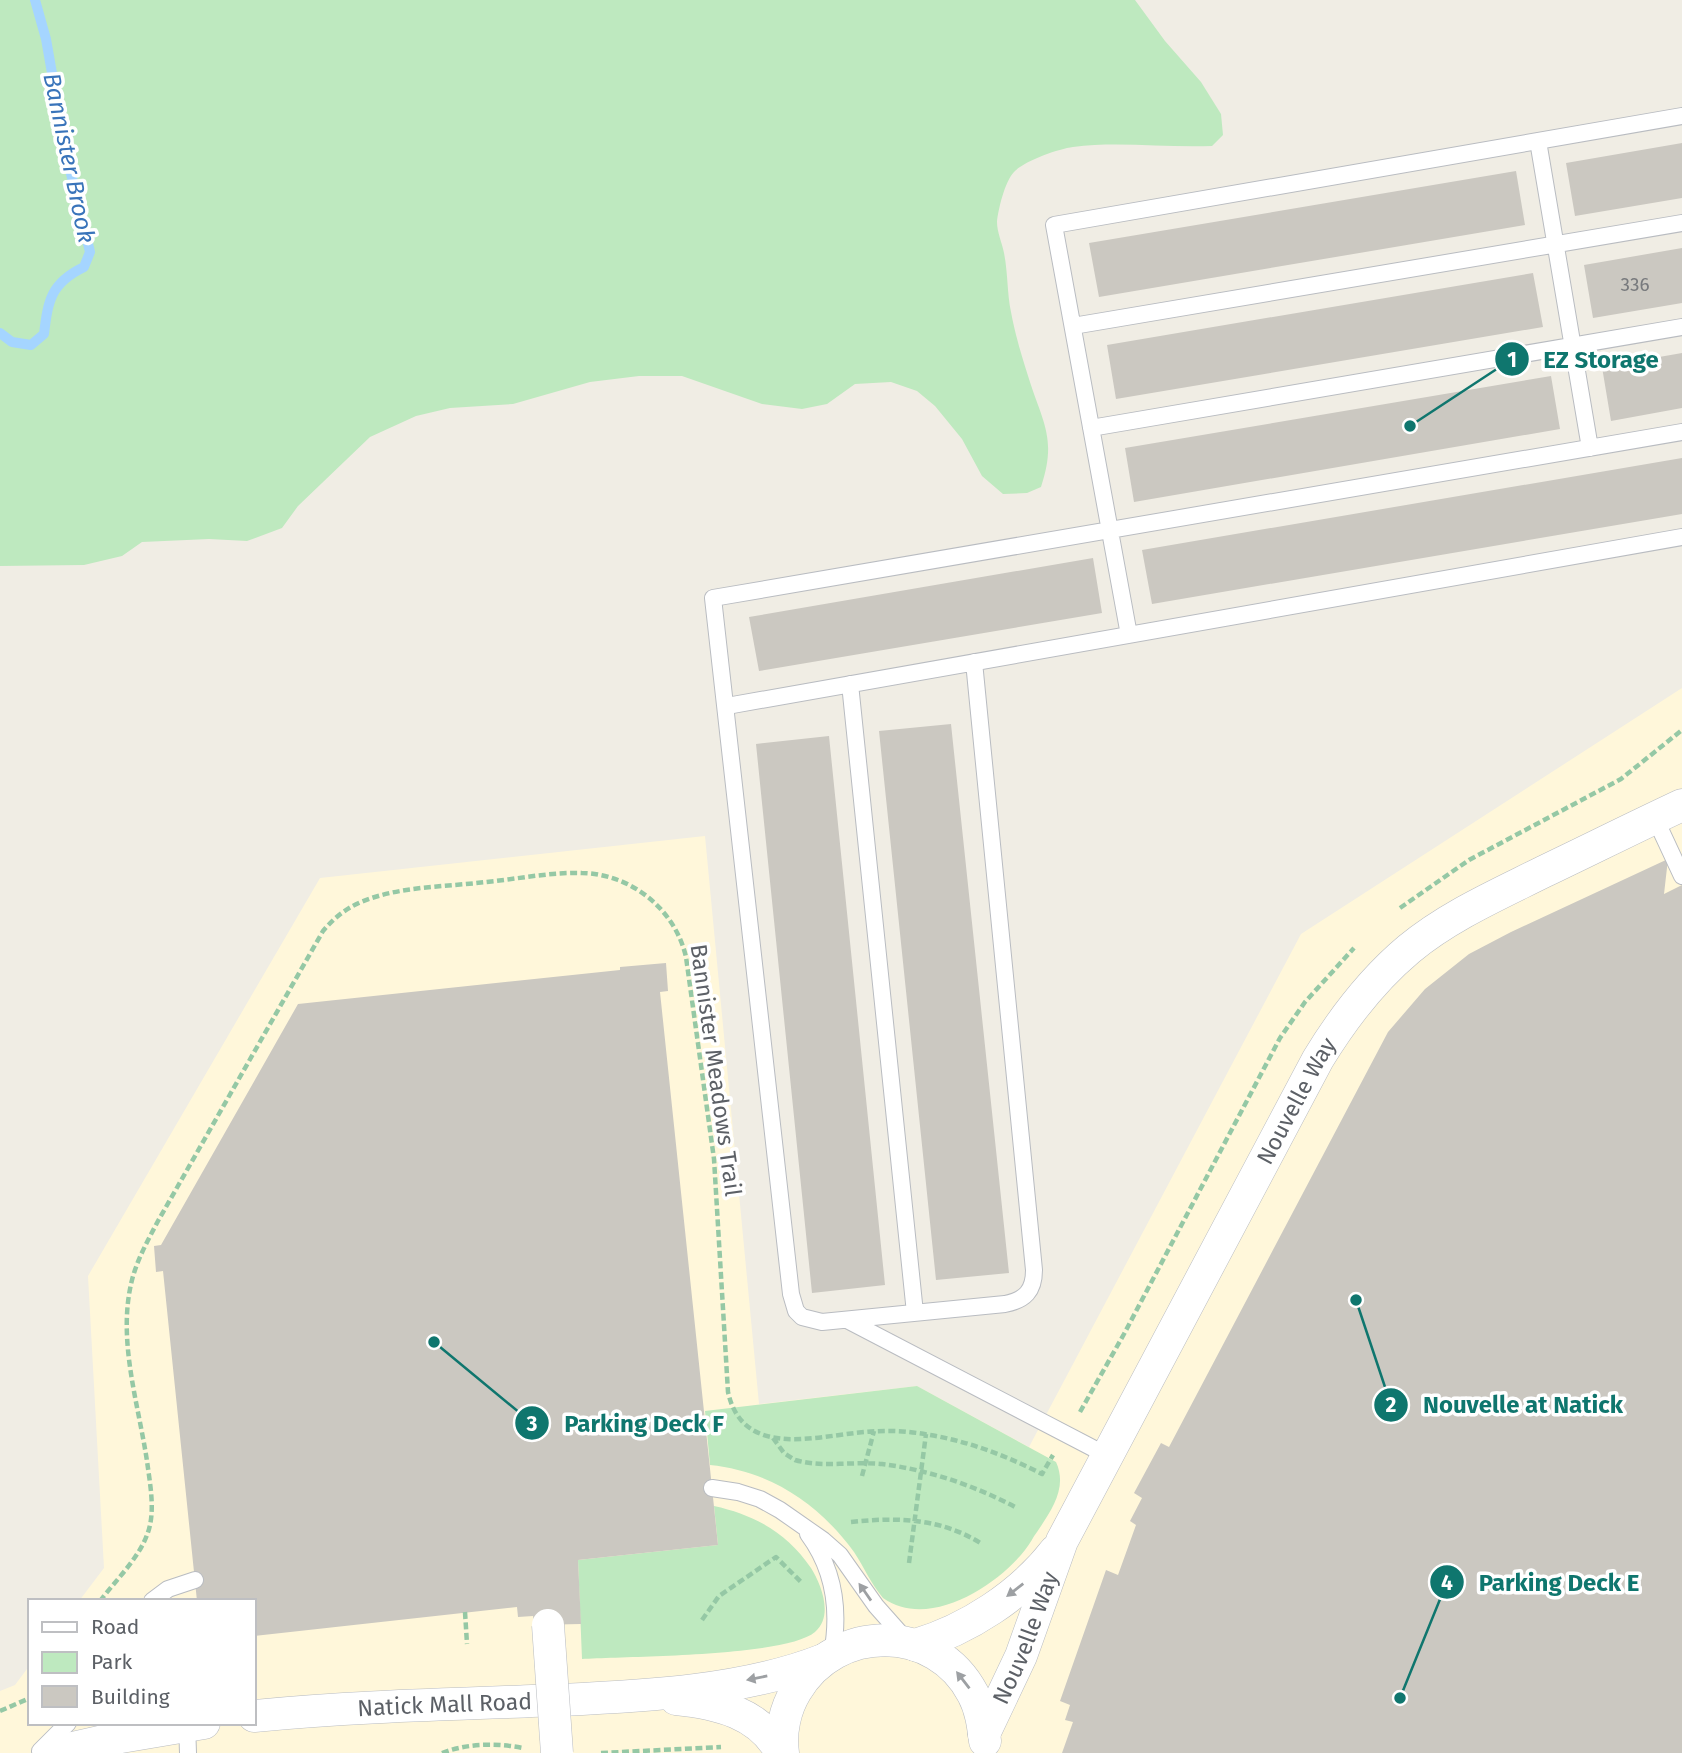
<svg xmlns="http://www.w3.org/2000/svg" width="1682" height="1753" font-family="'Fira Sans',sans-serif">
	<rect width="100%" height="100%" fill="#f0ede4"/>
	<path fill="#fff7da" d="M 1682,688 L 1682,1753 L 0,1753 L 0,1691 L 15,1685 L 30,1665 L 30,1723 L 254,1723 L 254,1601 L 79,1601 L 104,1568 L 88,1276 L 320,878 L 705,836 L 759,1404 L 917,1386 L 1029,1447 L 1301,934 Z"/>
	<path fill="#bee9bf" d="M 0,0 L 1135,0 L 1165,41 L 1201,82 L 1221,114 L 1223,135 L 1212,146 C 1166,148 1118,141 1073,147 C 1058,149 1024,161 1014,172 C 1005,181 998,210 997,222 C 997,232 1002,243 1004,253 C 1008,273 1007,293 1011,312 C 1015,334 1022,357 1029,379 C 1043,423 1057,439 1041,487 L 1027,493 L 1003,494 L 982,476 L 962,439 L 935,406 L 917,391 L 891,382 L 855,384 L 827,404 L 802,409 L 762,404 L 682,376 L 639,376 L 590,382 L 513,404 L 450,408 L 416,416 L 370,437 L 298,506 L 282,528 L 247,541 L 209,539 L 142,542 L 122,556 L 84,565 L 0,566 Z
		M 917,1386 L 1056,1462 C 1068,1488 1051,1511 1037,1532 C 1033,1537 1030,1544 1025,1550 C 996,1587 928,1630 883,1598 C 871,1584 864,1567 854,1552 C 819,1504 770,1471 710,1465 L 705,1411 Z
		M 714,1506 C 755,1515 787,1533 811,1568 C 821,1584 834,1616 815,1632 C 785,1657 628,1656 582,1659 L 578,1560 L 718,1545 Z"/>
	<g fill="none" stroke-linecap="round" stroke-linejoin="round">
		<path stroke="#a5d5ff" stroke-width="10" d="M 0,333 L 12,342 L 31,345 L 44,334 C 48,300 51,283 84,267 L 90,252 L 66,153 L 46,39 L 35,0"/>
	</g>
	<path fill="#cbc8c1" d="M 1682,143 L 1682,198 L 1575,216 L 1566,163 Z
		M 1516,171 L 1525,225 L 1099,297 L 1089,243 Z
		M 1682,248 L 1682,303 L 1593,318 L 1584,265 Z
		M 1533,273 L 1543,327 L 1116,399 L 1107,345 Z
		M 1682,353 L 1682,408 L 1611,421 L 1602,367 Z
		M 1551,376 L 1560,429 L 1134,502 L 1125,448 Z
		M 1682,458 L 1682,514 L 1152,604 L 1142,550 Z
		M 1093,558 L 1102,613 L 759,671 L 749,617 Z
		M 951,724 L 1009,1273 L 936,1280 L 879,731 Z
		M 829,736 L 885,1285 L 812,1293 L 756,744 Z
		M 1668,859 L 1664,894 L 1682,885 L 1682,1753 L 1062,1753 L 1073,1722 L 1065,1720 L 1070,1705 L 1060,1701 L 1106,1570 L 1118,1575 L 1136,1525 L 1130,1521 L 1142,1498 L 1134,1493 L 1161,1443 L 1169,1447 L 1388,1032 L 1425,989 L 1469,954 L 1511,932 Z
		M 666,963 L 668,991 L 660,992 L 718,1545 L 578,1560 L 581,1624 L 534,1625 L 533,1616 L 518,1617 L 517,1607 L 254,1636 L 254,1601 L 197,1601 L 163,1271 L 156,1272 L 154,1246 L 161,1245 L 298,1004 L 620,970 L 620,967 Z"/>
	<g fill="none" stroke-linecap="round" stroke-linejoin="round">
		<g stroke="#b9bcc1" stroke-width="18">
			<path id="lane" d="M 1538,141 L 1590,448
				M 1073,326 L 1682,223
				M 1091,428 L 1682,327
				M 1129,635 L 1054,225 L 1682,116
				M 974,662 L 1034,1270 C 1034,1291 1025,1300 1005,1304 L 822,1322 L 802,1317 L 796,1311 L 791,1294 L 713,598 L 1682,432
				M 850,684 L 915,1313
				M 727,706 L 1682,537
				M 1655,818 L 1682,876
				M 847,1320 L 1108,1456
				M 712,1488 L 738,1492 L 760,1499 L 780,1510 L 823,1540 L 840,1555 L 876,1606 L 908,1642
				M 808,1534 C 834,1569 840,1611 832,1654
				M 152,1601 L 168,1589 L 195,1580
				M 187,1723 L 188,1753
				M 40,1751 L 68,1723"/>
		</g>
		<g stroke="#b9bcc1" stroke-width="33">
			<g id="street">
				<path d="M 915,1645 C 967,1630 1021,1595 1055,1551"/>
				<path d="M 676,1699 C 717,1703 761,1713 781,1753"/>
				<path id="s1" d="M 254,1716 C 356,1706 459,1704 561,1700 C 645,1696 744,1691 823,1660"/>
				<path id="s2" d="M 984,1734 L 1021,1656 L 1062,1541 L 1318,1059 C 1343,1018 1372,980 1409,949 C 1449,916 1497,895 1543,872 C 1589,850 1635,827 1682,805"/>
				<path d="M 50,1753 L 121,1737 L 204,1723"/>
				<path d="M 783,1753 C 780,1732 785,1709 796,1691 C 836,1623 936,1623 973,1694 C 981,1709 983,1725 985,1741"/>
			</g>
		</g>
		<path stroke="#95c8a5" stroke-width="4.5" stroke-dasharray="7 3.5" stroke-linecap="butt" d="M 1400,908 L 1469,860 L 1621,779 L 1682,730
			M 1080,1412 L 1124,1334 L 1280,1038 L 1305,1002 L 1354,948
			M 773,1438 L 784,1453 L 795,1460 C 823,1468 854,1461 882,1464 C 929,1470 976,1486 1017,1508
			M 862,1476 L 874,1431
			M 851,1522 C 898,1517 941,1518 982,1544
			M 909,1563 L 926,1434
			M 100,1601 C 116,1580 138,1559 147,1535 C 156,1513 150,1484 147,1461 C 138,1402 117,1339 132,1280 C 137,1260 148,1240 158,1221 L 323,931 C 334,918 345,909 361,902 C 399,886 445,887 486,882 C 518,879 550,872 582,873 C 594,873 607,876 618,880 C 652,893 678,922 686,957 L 714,1159 L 728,1392 C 742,1456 809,1438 855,1433 C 873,1431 891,1430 909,1432 C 956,1437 999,1452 1042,1474 L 1053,1455
			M 465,1612 L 467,1644
			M 702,1620 L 719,1596 L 776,1557 L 802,1583
			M 0,1711 L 30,1698
			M 442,1753 C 468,1743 497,1743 523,1748
			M 601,1753 L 721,1747"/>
		<use href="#lane" stroke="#fff" stroke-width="16"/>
		<use href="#street" stroke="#fff" stroke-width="32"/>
		<g stroke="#b9bcc1" stroke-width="33" stroke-linecap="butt">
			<path id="street-bridge" d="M 548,1625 L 557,1753"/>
		</g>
		<use href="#street-bridge" stroke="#fff" stroke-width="32"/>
	</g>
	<defs><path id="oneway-solid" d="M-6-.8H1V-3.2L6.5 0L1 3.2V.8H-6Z" transform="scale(1.75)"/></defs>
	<g fill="#9da0a3">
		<use href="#oneway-solid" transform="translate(1015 1590) rotate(142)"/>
		<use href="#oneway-solid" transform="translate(865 1592) rotate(-125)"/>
		<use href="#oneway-solid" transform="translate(757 1678) rotate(169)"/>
		<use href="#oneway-solid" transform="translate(963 1680) rotate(-128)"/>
	</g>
	<g text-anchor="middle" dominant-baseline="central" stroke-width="7" stroke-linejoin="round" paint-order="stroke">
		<g font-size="19" fill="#787a7d">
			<text x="1635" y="284">336</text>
		</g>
		<g font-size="23" fill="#5c6066" stroke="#fff">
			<text transform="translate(716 1070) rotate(82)">Bannister Meadows Trail</text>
			<text stroke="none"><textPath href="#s2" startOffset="707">Nouvelle Way</textPath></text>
			<text stroke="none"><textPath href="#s2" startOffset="105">Nouvelle Way</textPath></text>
			<text stroke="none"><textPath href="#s1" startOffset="191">Natick Mall Road</textPath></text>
		</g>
		<g font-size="24" font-style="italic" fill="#3974ba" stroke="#fff">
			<text transform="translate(69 158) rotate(78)">Bannister Brook</text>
		</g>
	</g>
	<path fill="none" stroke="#0f766e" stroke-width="2.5" d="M1410 426L1512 359M1356 1300L1391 1405M434 1342L532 1423M1400 1698L1447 1582"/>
	<g fill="#0f766e" stroke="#fff" stroke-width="2.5">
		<circle cx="1410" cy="426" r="7"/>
		<circle cx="1356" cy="1300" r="7"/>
		<circle cx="434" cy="1342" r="7"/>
		<circle cx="1400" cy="1698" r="7"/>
		<circle cx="1512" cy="359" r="18"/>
		<circle cx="1391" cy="1405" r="18"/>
		<circle cx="532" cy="1423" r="18"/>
		<circle cx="1447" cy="1582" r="18"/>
	</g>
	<g font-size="21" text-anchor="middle" font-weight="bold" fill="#fff">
		<text x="1512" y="367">1</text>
		<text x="1391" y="1412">2</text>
		<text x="532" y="1431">3</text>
		<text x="1447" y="1590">4</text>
	</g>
	<g font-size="24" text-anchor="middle" font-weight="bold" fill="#0f766e" stroke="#fff" stroke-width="7" stroke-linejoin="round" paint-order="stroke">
		<text x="1601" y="368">EZ Storage</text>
		<text x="1523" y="1413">Nouvelle at Natick</text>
		<text x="644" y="1432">Parking Deck F</text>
		<text x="1559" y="1591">Parking Deck E</text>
	</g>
	<rect x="28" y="1599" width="228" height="126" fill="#ffffff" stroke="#bebfc2" stroke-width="2"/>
	<rect x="42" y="1622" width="35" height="10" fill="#ffffff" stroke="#bebfc2" stroke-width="2"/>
	<text x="91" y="1634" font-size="21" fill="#5c6066">Road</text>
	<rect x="42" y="1652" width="35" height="21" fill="#bee9bf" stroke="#bebfc2" stroke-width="2"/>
	<text x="91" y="1669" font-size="21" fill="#5c6066">Park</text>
	<rect x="42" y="1686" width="35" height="21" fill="#cbc8c1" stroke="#bebfc2" stroke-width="2"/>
	<text x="91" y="1704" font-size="21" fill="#5c6066">Building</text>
</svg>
